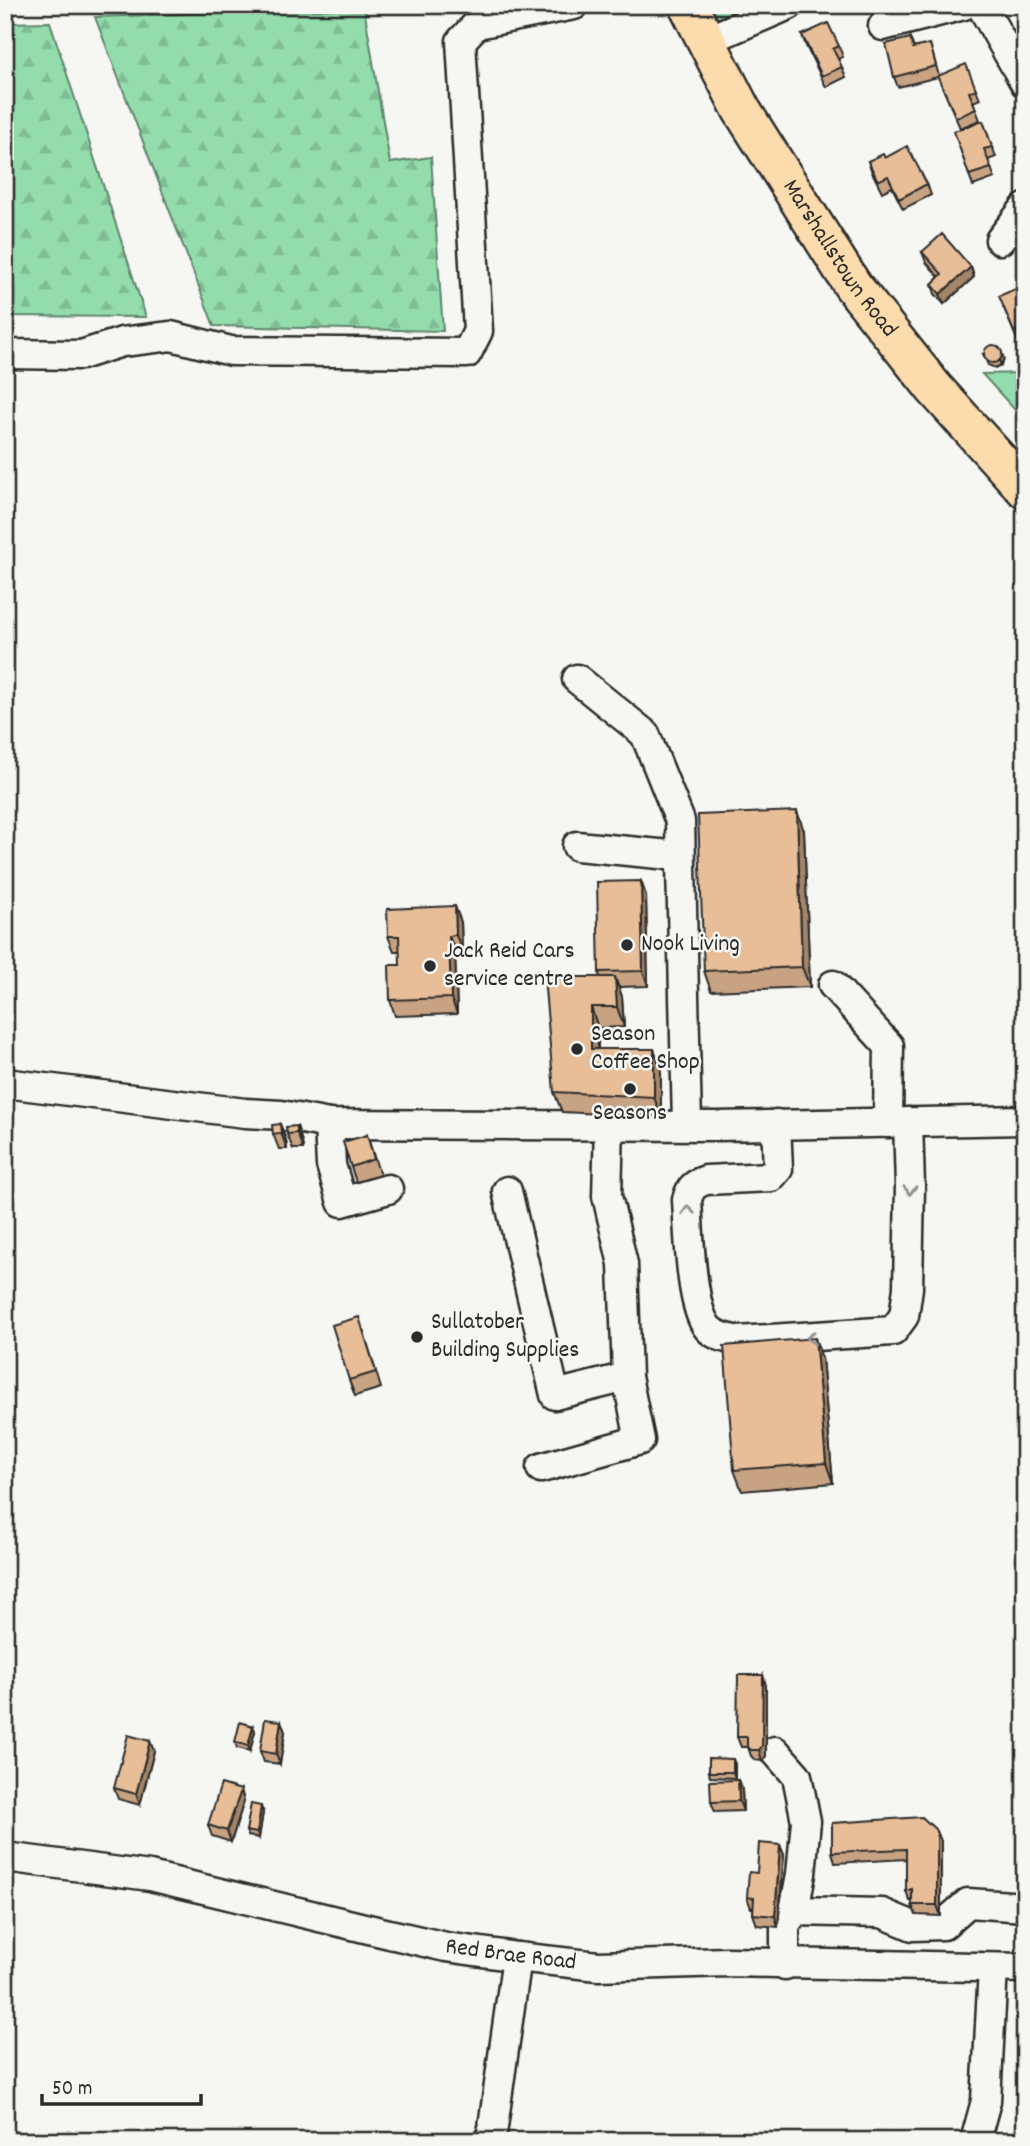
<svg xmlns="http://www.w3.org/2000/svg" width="1030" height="2146" font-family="Dekko,sans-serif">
	<defs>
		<pattern id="forest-firs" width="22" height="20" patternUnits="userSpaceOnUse" patternTransform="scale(1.75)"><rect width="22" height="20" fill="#93dcac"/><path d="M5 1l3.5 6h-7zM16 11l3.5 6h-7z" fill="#7fbd94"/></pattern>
	</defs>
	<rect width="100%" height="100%" fill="#f6f6f2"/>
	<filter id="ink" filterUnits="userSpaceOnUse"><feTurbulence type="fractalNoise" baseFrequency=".0143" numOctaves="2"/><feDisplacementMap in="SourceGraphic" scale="14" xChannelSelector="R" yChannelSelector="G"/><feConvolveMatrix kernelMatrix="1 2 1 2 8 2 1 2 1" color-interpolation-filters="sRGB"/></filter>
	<g filter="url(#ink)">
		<path fill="#93dcac" stroke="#5f846c" stroke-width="2" d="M 690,5 L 789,5 L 705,41 Z
			M 1025,373 L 1025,421 L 982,374 Z"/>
		<path fill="url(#forest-firs)" stroke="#5f846c" stroke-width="2" d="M 364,8 L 390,163 L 431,157 L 443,331 L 214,326 L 95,17 Z
			M 50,22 L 146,317 L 5,316 L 5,23 Z"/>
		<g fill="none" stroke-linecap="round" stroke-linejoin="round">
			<g stroke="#2b2b2b" stroke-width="33">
				<g id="minor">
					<path d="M 981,5 L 1025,83"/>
					<path d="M 883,26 L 964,5"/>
					<path d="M 705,41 L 789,5"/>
					<path d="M 1000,240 L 1025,208"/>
					<path d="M 5,354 L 81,355 L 122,342 L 171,336 L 231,351 L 467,353 L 478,331 L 461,41 L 477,24 L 574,5"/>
					<path d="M 577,679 L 645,734 L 680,821 L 687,1125"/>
					<path d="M 577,846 L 680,856"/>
					<path d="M 833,985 L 889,1046 L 888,1123"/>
					<path d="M 5,1083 L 245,1113 L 281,1115 L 329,1124 L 716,1126 L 1025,1120"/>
					<path d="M 329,1124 L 331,1165 L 342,1202 L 388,1189"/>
					<path d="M 776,1124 L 778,1169 L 771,1177 L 706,1180 C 694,1184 690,1188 687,1200 C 689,1229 690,1307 708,1328 C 715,1336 727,1338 737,1341 L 893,1331 L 904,1316 L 908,1288 L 910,1186 L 908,1122"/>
					<path d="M 507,1191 L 555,1395 L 627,1377 L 623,1264 L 607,1196 L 609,1125"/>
					<path d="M 541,1468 L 640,1440 L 627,1377"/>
					<path d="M 775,1751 L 797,1776 L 806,1821 L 801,1874 L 794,1911"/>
					<path id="s1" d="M 5,1857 L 150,1876 L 381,1932 L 446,1947 L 517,1957 L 598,1966 L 727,1962 L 1025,1968"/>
					<path d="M 785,1965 L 785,1927 L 794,1911 L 882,1913 L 913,1926 L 943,1925 L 968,1903 L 1025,1907"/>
					<path d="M 491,2141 L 517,1957"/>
					<path d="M 975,2141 L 986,2101 L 993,1968"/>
				</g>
			</g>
			<g stroke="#2b2b2b" stroke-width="42">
				<g id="major">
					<path id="s2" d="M 688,5 L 741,109 L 853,286 L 934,388 L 1025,489"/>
				</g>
			</g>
			<use href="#minor" stroke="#f6f6f2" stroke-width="28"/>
			<use href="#major" stroke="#fcdcac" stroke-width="37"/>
		</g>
		<path fill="#c8a383" stroke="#2b2b2b" stroke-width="2" d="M 802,35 L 839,46 L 843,57 L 838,59 L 846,77 L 826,87 L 806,46 Z
			M 910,38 L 914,48 L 930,44 L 939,76 L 976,89 L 980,99 L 973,102 L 980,120 L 960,128 L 938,77 L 898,87 L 894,77 Z
			M 983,121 L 996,157 L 988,160 L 995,178 L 973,186 L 954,131 Z
			M 885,158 L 927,184 L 931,195 L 903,209 L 892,187 L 882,192 L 872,172 L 868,161 Z
			M 922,252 L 971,267 L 974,277 L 944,304 L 935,294 L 932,284 L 939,277 L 926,262 Z
			M 1025,285 L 1025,339 L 1018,342 L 1003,306 Z
			M 983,354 L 1004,359 L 1001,365 L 995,368 L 988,365 Z
			M 804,831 L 810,987 L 711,991 L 704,971 Z
			M 641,881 L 646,896 L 648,986 L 619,987 L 622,997 L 624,1027 L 598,1028 L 598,1049 L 654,1049 L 661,1070 L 661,1117 L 562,1112 L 554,1092 L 600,977 L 599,972 Z
			M 461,922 L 462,951 L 455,951 L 457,1014 L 395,1016 L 390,1000 L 400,965 L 400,951 L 394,951 L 388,936 Z
			M 280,1124 L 286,1140 L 287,1149 L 279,1149 L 273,1134 Z
			M 297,1126 L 302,1142 L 303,1149 L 293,1149 L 287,1134 Z
			M 367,1135 L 380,1175 L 356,1182 L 351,1167 Z
			M 364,1332 L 381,1388 L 355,1396 L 349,1380 Z
			M 822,1358 L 833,1483 L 742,1491 L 734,1470 Z
			M 763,1675 L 766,1686 L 766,1756 L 762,1761 L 755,1760 L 751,1756 L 748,1747 L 741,1747 L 737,1737 Z
			M 281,1721 L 285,1732 L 280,1764 L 264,1762 L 260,1751 Z
			M 253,1726 L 255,1731 L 250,1751 L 237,1748 L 235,1742 Z
			M 154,1751 L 140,1805 L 118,1799 L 114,1788 Z
			M 735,1764 L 735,1778 L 710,1777 L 709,1772 Z
			M 738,1780 L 742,1790 L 743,1811 L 715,1812 L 711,1802 Z
			M 241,1790 L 244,1801 L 231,1842 L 212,1836 L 208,1825 Z
			M 263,1812 L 259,1838 L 248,1836 L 246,1831 Z
			M 941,1841 L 941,1916 L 916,1915 L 912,1905 L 912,1901 L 910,1901 L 906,1891 L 906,1859 L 835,1863 L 832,1852 Z
			M 780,1845 L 784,1855 L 778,1927 L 757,1925 L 753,1914 L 753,1908 L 751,1908 L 747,1897 L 757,1873 Z"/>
		<path fill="#a2856a" stroke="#2b2b2b" stroke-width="2" d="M 971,267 L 974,277 L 944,304 L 940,294 Z
			M 1002,353 L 1004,359 L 1001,365 L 999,360 Z
			M 797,811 L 804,831 L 810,987 L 802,967 Z
			M 641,881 L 646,896 L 648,986 L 643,971 Z
			M 455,906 L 461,922 L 462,951 L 456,935 Z
			M 449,936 L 455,951 L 457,1014 L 451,998 Z
			M 615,977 L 622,997 L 624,1027 L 617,1007 Z
			M 591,1007 L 598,1028 L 598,1070 L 591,1049 Z
			M 654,1049 L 661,1070 L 661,1117 L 654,1097 Z
			M 280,1124 L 286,1140 L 287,1149 L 281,1133 Z
			M 297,1126 L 302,1142 L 303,1149 L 297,1133 Z
			M 815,1338 L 822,1358 L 833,1483 L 826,1463 Z
			M 763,1675 L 766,1686 L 766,1756 L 762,1761 L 759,1750 Z
			M 281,1721 L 285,1732 L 280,1764 L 276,1754 Z
			M 253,1726 L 255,1731 L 250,1751 L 248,1746 Z
			M 150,1741 L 154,1751 L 140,1805 L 136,1794 Z
			M 733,1759 L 735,1764 L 735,1778 L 733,1772 Z
			M 738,1780 L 742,1790 L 743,1811 L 739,1801 Z
			M 241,1790 L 244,1801 L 231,1842 L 227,1831 Z
			M 261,1806 L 263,1812 L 259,1838 L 257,1833 Z
			M 937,1831 L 941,1841 L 941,1916 L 937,1905 Z
			M 780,1845 L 784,1855 L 778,1927 L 775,1916 Z"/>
		<path fill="#e8be98" stroke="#2b2b2b" stroke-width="2" d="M 1019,5 L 1025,5 L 1024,35 L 1020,20 L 1023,19 Z
			M 828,23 L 839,46 L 833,49 L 842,67 L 822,76 L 802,35 Z
			M 910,38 L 913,48 L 930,44 L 936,66 L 894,77 L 886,44 Z
			M 966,64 L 976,89 L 969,92 L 976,109 L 956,118 L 938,76 Z
			M 983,121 L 992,147 L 984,149 L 991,168 L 969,175 L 954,131 Z
			M 907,146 L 927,184 L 899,199 L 888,176 L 878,181 L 868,161 L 883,154 L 885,158 Z
			M 942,234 L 971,267 L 940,294 L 932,284 L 942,274 L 922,252 Z
			M 1025,285 L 1025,327 L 1014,332 L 999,296 Z
			M984 354a9 9 0 1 1 18 0a9 9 0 1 1-18 0Z
			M 797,811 L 802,967 L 704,971 L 698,815 Z
			M 641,881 L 643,971 L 599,972 L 597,882 Z
			M 455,906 L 456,935 L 449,936 L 451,998 L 390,1000 L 389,965 L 400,965 L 399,936 L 388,936 L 387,909 Z
			M 544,977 L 615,977 L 617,1007 L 591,1007 L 591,1049 L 654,1049 L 654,1097 L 554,1092 Z
			M 280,1124 L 281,1133 L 273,1134 L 272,1125 Z
			M 297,1126 L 297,1133 L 287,1134 L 286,1127 Z
			M 367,1135 L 374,1159 L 351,1167 L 343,1142 Z
			M 359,1317 L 376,1372 L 349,1380 L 332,1325 Z
			M 815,1338 L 826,1463 L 734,1470 L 724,1346 Z
			M 738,1675 L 763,1675 L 762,1746 L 759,1750 L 751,1750 L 747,1746 L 747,1737 L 737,1737 Z
			M 265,1719 L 281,1721 L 276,1754 L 260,1751 Z
			M 240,1722 L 253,1726 L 248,1746 L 235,1742 Z
			M 128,1735 L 150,1741 L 136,1794 L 114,1788 Z
			M 709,1758 L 733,1759 L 733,1772 L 709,1772 Z
			M 738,1780 L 739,1801 L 711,1802 L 710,1781 Z
			M 221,1784 L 241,1790 L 227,1831 L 208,1825 Z
			M 251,1804 L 261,1806 L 257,1833 L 246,1831 Z
			M 922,1817 L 937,1831 L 937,1905 L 912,1905 L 912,1889 L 906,1891 L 906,1849 L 832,1852 L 832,1823 Z
			M 759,1843 L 780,1845 L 775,1916 L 753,1914 L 754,1898 L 747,1897 L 749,1872 L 757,1873 Z"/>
		<defs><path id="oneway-chevron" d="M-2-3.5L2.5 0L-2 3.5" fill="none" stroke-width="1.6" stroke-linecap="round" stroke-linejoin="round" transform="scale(1.75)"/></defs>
		<g stroke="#90908e">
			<use href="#oneway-chevron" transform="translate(910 1190) rotate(90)"/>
			<use href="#oneway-chevron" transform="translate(688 1210) rotate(-92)"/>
			<use href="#oneway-chevron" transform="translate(811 1338) rotate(176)"/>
		</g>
	</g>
	<g fill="#2b2b2b" stroke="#f6f6f2" stroke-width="2.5">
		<circle cx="627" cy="945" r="7"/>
		<circle cx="430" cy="966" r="7"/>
		<circle cx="577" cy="1049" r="7"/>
		<circle cx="630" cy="1089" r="7"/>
		<circle cx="417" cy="1337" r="7"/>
	</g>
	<g text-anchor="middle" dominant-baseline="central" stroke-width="5" stroke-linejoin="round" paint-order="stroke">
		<g font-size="24" fill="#2b2b2b" stroke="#f6f6f2">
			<text stroke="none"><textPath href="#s2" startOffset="296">Marshallstown Road</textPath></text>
			<text stroke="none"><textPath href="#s1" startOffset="516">Red Brae Road</textPath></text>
		</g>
		<g font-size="24" fill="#2b2b2b" stroke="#f6f6f2" text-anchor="start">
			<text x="641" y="945">Nook Living</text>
			<text x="444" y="952">Jack Reid Cars<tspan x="444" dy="28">service centre</tspan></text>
			<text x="591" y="1035">Season<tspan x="591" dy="28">Coffee Shop</tspan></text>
			<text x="630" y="1114" text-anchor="middle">Seasons</text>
			<text x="431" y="1323">Sullatober<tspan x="431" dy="28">Building Supplies</tspan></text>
		</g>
	</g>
	<rect width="1030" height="2146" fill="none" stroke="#f6f6f2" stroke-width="28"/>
	<rect x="14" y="14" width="1002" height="2118" fill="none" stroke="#2b2b2b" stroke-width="2.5" filter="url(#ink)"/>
	<path d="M42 2094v10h159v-10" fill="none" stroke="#2b2b2b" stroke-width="3.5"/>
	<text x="52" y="2094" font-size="21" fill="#2b2b2b" stroke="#f6f6f2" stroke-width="5" paint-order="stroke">50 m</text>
</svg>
